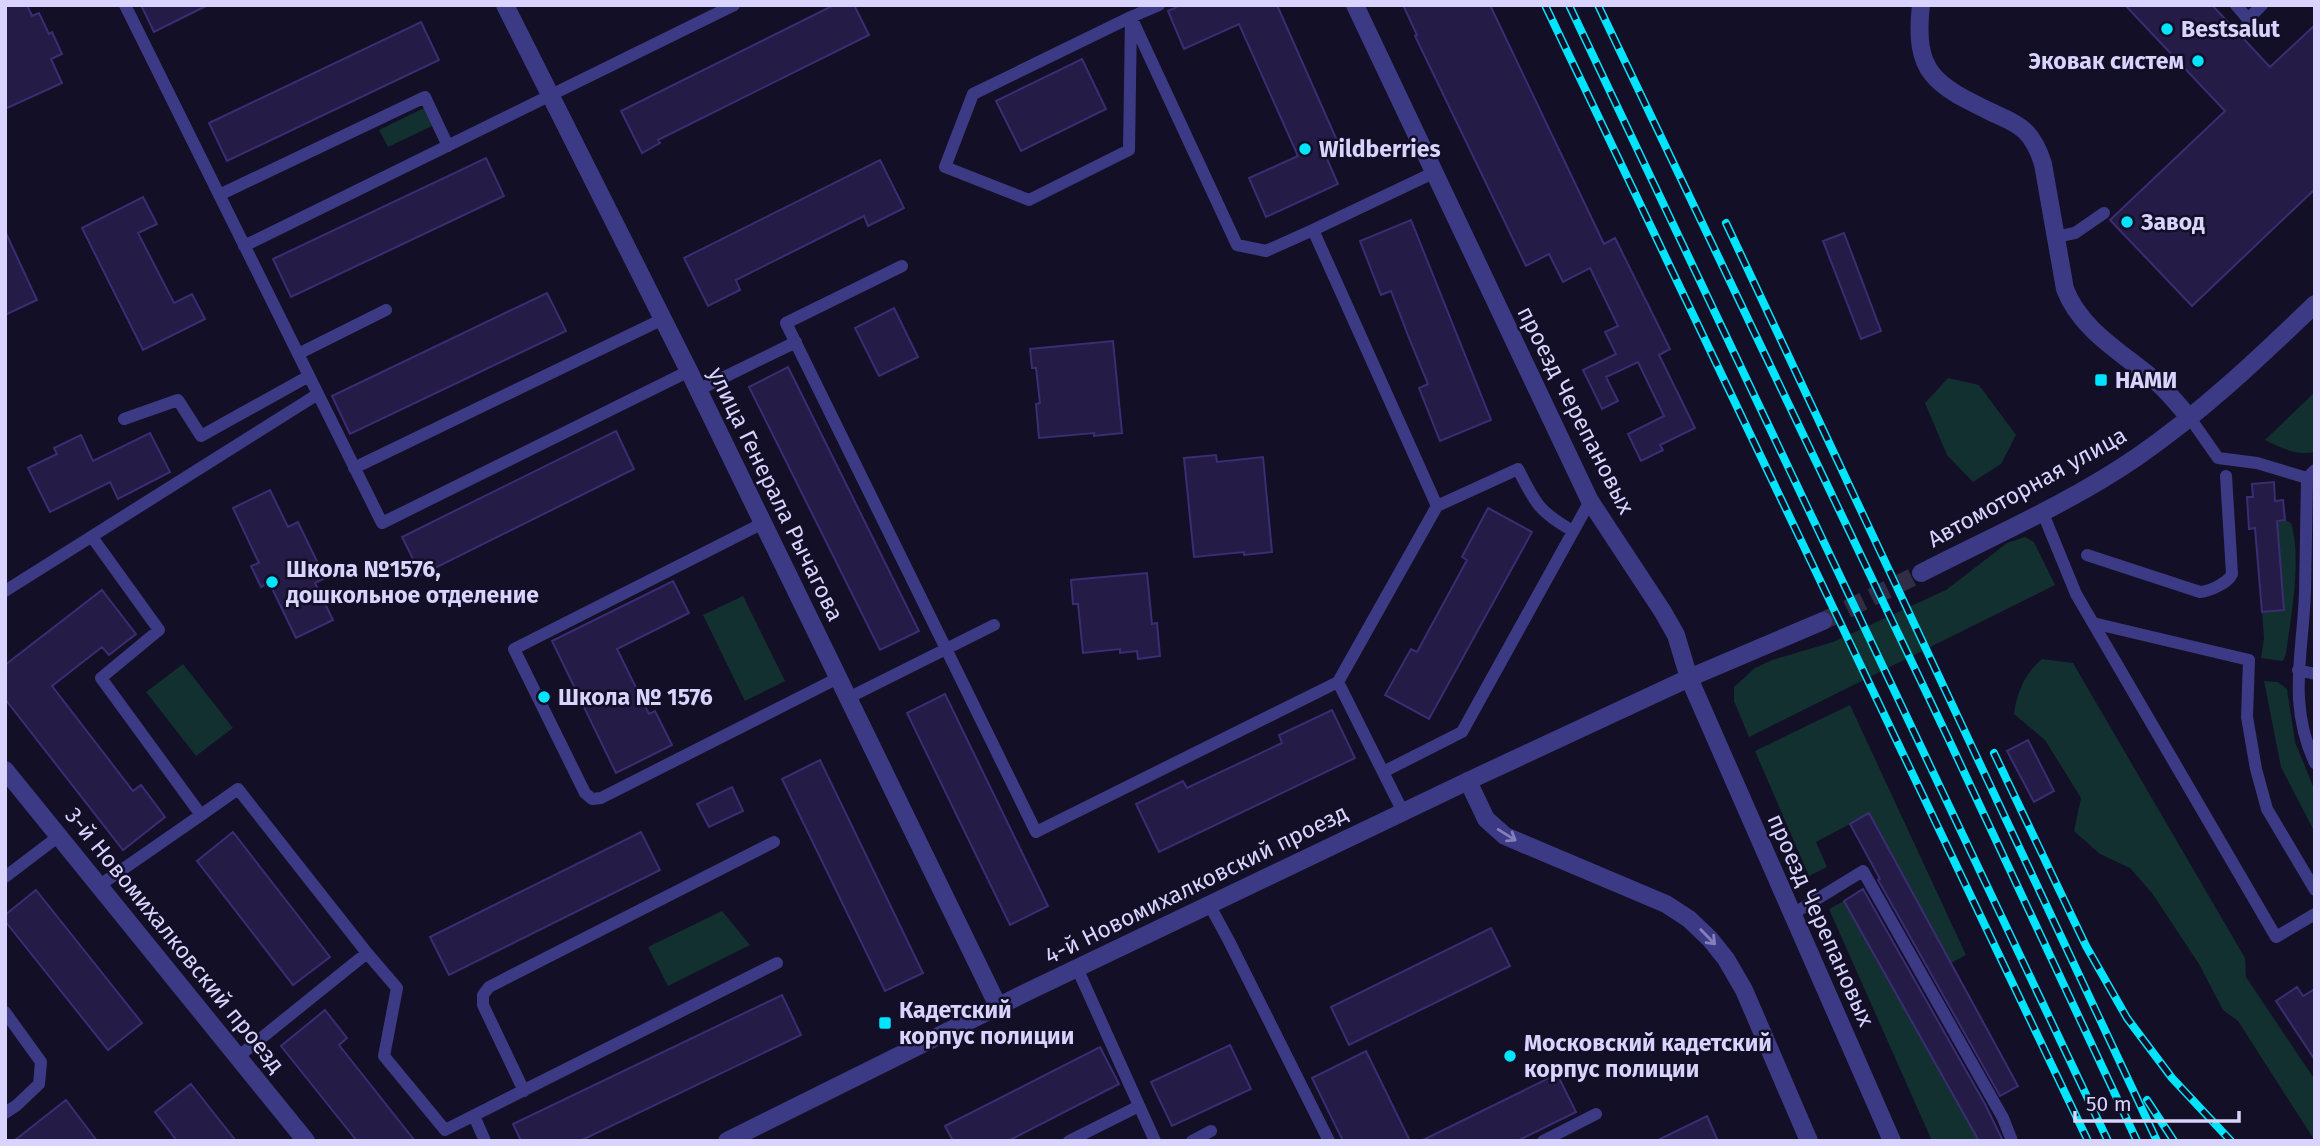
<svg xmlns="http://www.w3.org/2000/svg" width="2320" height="1146" font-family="'Fira Sans',sans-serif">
	<rect width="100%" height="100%" fill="#130f26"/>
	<path fill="#12302f" d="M 424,108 L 432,126 L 388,147 L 379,130 Z
		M 1948,378 L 1979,385 L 2016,435 L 2001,464 L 1973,482 L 1947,455 L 1925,403 Z
		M 2315,392 L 2315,452 C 2297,456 2281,448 2265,440 Z
		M 2285,520 L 2291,523 C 2302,556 2291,618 2286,653 L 2284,659 L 2282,661 L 2261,658 L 2264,638 L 2262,612 L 2284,610 L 2277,521 Z
		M 2025,537 L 2034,542 L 2055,585 L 1749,737 L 1734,701 L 1734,687 L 1755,668 L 1772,660 L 1833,642 L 1946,590 L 2007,543 Z
		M 743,596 L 785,681 L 745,701 L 703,615 Z
		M 2042,659 L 2073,663 L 2245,958 L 2246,977 L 2315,1080 L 2315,1141 L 2238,1021 L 2223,1010 L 2199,964 L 2152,893 L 2130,868 L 2100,854 L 2074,831 L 2081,798 L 2045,740 L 2014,714 C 2017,692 2025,673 2042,659 Z
		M 183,664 L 233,728 L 196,756 L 146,692 Z
		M 2264,681 L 2278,682 L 2287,689 L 2295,742 L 2315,791 L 2315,833 L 2281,767 Z
		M 1850,705 L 1966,955 L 1951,963 L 1869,814 L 1816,842 L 1827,867 L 1809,876 L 1755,751 Z
		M 1844,901 L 1979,1141 L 1932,1141 L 1829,909 Z
		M 722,911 L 750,945 L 668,986 L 648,947 Z"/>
	<path fill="#241b47" stroke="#3b2d73" stroke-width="2" d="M 5,5 L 27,5 L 32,16 L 39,13 L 49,34 L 52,32 L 62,54 L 51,59 L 62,83 L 5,109 Z
		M 141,5 L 208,5 L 154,32 Z
		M 834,5 L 854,5 L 869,35 L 658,140 L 660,143 L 642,153 L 621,111 Z
		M 1181,5 L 1277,5 L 1339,145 L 1324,152 L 1338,184 L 1266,217 L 1249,178 L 1298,156 L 1239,24 L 1184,49 L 1168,11 Z
		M 1403,5 L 1490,5 L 1604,244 L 1615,238 L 1670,349 L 1659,355 L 1695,428 L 1660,445 L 1663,450 L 1641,461 L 1628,434 L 1664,416 L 1638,362 L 1606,377 L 1618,401 L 1602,409 L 1583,370 L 1616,354 L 1605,332 L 1618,326 L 1590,268 L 1563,282 L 1549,254 L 1526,266 L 1415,36 L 1417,35 Z
		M 2125,5 L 2212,5 L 2270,67 L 2315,25 L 2315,189 L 2192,306 L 2110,220 L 2225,111 Z
		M 421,22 L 439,60 L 227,161 L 209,123 Z
		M 1082,59 L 1106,109 L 1021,151 L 996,101 Z
		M 486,158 L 504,196 L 291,297 L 273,259 Z
		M 880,160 L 904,208 L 868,226 L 864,216 L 736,280 L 740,290 L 708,306 L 684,258 Z
		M 143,197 L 157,224 L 138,233 L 174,303 L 192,294 L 205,319 L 143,350 L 82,228 Z
		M 1411,220 L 1491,420 L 1440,441 L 1419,388 L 1428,384 L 1409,338 L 1391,291 L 1381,295 L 1360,241 Z
		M 5,231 L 37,300 L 5,315 Z
		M 1844,233 L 1881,331 L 1861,339 L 1823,241 Z
		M 547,293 L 566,331 L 350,434 L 332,396 Z
		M 894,308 L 918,357 L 879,376 L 855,328 Z
		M 1113,341 L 1122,433 L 1094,436 L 1094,433 L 1039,438 L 1036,404 L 1040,403 L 1036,368 L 1032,368 L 1030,349 Z
		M 788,367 L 919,631 L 880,650 L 749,387 Z
		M 616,431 L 634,469 L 421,575 L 402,537 Z
		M 150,433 L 170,472 L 118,499 L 110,482 L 50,512 L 28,468 L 57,454 L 54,448 L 81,435 L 93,461 Z
		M 1216,455 L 1217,462 L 1263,457 L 1272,552 L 1244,555 L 1244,552 L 1194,557 L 1184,458 Z
		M 2274,482 L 2275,501 L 2283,500 L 2285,520 L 2277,521 L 2284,610 L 2262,612 L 2255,528 L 2249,529 L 2247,497 L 2253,497 L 2252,484 Z
		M 270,490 L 288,527 L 298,522 L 325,578 L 315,583 L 333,620 L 296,638 L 269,582 L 261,587 L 251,566 L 259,563 L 233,508 Z
		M 1488,508 L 1532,532 L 1429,719 L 1385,695 L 1411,649 L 1417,652 L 1467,560 L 1462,557 Z
		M 1147,573 L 1152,624 L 1157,623 L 1160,656 L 1138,659 L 1137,651 L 1120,653 L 1120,649 L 1083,653 L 1078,604 L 1073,604 L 1071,580 Z
		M 673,581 L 689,613 L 617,649 L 649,714 L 655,711 L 672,745 L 616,773 L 552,641 Z
		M 102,590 L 136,634 L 109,655 L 102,647 L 52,686 L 133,791 L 141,785 L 165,817 L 123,850 L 5,699 L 5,665 Z
		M 945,694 L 1048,906 L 1010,925 L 907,713 Z
		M 1332,710 L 1355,758 L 1159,852 L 1136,804 L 1183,781 L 1187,788 L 1282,743 L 1279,735 Z
		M 2028,740 L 2054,791 L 2034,802 L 2007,751 Z
		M 820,760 L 923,973 L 885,991 L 782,779 Z
		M 732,787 L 743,811 L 709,827 L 697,804 Z
		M 1869,813 L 2018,1086 L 2000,1096 L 1878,880 L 1880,879 L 1850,824 Z
		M 233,832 L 330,957 L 293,985 L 197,861 Z
		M 641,832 L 660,870 L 449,975 L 430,937 Z
		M 1863,889 L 1985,1104 L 2003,1141 L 1979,1141 L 1844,901 Z
		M 36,890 L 142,1023 L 108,1050 L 5,921 L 5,915 Z
		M 1491,928 L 1510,966 L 1349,1045 L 1331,1007 Z
		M 2297,987 L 2303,996 L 2315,989 L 2315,1060 L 2276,1001 Z
		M 782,995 L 801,1035 L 580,1141 L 521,1141 L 513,1124 Z
		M 325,1010 L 347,1038 L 339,1045 L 415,1141 L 357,1141 L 281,1046 Z
		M 1230,1045 L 1251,1089 L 1172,1126 L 1151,1082 Z
		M 1100,1047 L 1119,1084 L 1008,1141 L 953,1141 L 945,1126 Z
		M 1366,1051 L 1410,1141 L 1343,1141 L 1312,1078 Z
		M 1557,1074 L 1576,1112 L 1517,1141 L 1421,1141 Z
		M 191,1084 L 209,1107 L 236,1141 L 177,1141 L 155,1112 Z
		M 66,1100 L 97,1141 L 14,1141 L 43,1118 Z
		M 1707,1116 L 1718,1141 L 1656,1141 Z"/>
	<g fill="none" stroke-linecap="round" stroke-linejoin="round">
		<path stroke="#312d47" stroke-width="18" stroke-dasharray="18 9" stroke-linecap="butt" d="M 1823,621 L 1921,573"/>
		<path stroke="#3d3a85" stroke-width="12" d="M 125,5 L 382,523 L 689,371
			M 1159,5 L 1131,17 L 1237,245 L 1266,251 L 1313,230
			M 2236,5 L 2248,19 L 2262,5
			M 1131,17 L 1129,150 L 1029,200 L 945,167 L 973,94 Z
			M 219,195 L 425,97 L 448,146
			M 2055,237 L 2075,233 L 2104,213
			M 244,246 L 734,5
			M 902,266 L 786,323 L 1036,832 L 1338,682 L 1437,506 L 1313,230 L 1433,173
			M 298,354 L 386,310
			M 698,390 L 796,342
			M 2190,418 L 2218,458 L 2257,463 L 2307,478
			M 124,419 L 178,400 L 201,436 L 309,376
			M 354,468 L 663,319
			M 2315,470 L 2307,478 C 2306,516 2306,554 2305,592 C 2303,654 2287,703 2315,763
			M 1437,506 L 1518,469 C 1535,503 1539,512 1573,531
			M 2042,511 L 2076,594 L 2276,937 L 2315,914
			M 763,523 L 514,649 L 585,793 L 592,799 L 601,798 L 838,678
			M 92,537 L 159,630 L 101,678 L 201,815 L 100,885
			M 2087,555 L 2200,592 C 2210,591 2228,583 2232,574 L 2226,476
			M 5,591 L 318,394
			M 2093,623 L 2249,660 L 2247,717 L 2256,769 L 2267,809 L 2315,890
			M 2298,670 L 2315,674
			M 1338,682 L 1403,812
			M 848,698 L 994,625
			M 1383,772 L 1462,732 L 1590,501
			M 201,815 L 238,789 L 367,953 L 397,988 L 384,1056 L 445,1130 L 777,963
			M 5,877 L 59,836
			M 1209,904 L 1229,941 L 1329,1141
			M 1791,915 L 1863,871 L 2003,1118 L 2012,1141
			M 1077,968 L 1155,1141
			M 5,1012 L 41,1062 L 39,1084 L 17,1105 L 5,1113
			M 239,1056 L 367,953
			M 524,1091 L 483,1005 L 483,995 L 489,987 L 774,842
			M 474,1116 L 485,1141
			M 1069,1141 L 1139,1106
			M 1192,1141 L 1211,1131
			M 1543,1141 L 1596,1114"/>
		<path stroke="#3d3a85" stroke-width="18" d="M 505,5 L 689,371 L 998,1006
			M 1355,5 L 1590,501 L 1663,612 L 1676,635 L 1689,678 L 1892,1141
			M 1921,5 C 1913,74 1936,85 1991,112 C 2002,117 2016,122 2025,131 C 2034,140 2039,151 2043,164 L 2065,289 C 2080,329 2121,352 2152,378 C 2166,389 2178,405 2190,418
			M 5,770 L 306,1141
			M 1468,781 L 1486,819 L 1505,836 L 1666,904 L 1689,919 L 1710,939 L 1726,959 L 1744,990 L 1809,1141"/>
		<path stroke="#3d3a85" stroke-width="18" d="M 1921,573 C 1993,536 2070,503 2137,457 C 2202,412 2258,359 2315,304
			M 727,1141 L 1025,993 L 1468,781 L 1689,678 L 1823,621"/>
		<g stroke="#00e5ff" stroke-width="8">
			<path id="rail" d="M 1545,5 L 2088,1141
				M 1569,5 L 2108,1141
				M 1598,5 L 1949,740 L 2137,1141
				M 1726,223 L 2157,1141
				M 1994,753 L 2086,946 L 2127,1018 L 2172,1078 L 2231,1141
				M 2147,1100 L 2174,1141"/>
		</g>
		<use href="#rail" stroke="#130f26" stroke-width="5" stroke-dasharray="16" stroke-linecap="butt"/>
	</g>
	<defs><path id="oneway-shaft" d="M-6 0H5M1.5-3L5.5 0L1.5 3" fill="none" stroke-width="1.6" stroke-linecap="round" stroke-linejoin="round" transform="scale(1.75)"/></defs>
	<g stroke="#837fbc">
		<use href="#oneway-shaft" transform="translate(1507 835) rotate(32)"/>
		<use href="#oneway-shaft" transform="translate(1708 937) rotate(46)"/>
	</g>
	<g fill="#00e5ff" stroke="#130f26" stroke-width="2.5">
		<circle cx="2167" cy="29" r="7"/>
		<circle cx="2198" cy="61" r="7"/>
		<circle cx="1305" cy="149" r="7"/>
		<circle cx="2127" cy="222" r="7"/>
		<rect x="2094" y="373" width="14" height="14" rx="3.5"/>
		<circle cx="272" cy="582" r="7"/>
		<circle cx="544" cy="697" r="7"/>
		<rect x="878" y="1016" width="14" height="14" rx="3.5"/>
		<circle cx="1510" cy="1056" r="7"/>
	</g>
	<g text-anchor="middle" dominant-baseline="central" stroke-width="5" stroke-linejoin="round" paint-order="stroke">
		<g font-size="23" font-weight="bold" fill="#d9d4ff" stroke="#130f26" text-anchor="start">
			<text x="2181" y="29">Bestsalut</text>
			<text x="2184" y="61" text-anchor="end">Эковак систем</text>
			<text x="1319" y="149">Wildberries</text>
			<text x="2141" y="222">Завод</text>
			<text x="2115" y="380">НАМИ</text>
			<text x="286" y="569">Школа №1576,<tspan x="286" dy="26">дошкольное отделение</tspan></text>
			<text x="558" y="697">Школа № 1576</text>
			<text x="899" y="1010">Кадетский<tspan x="899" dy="26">корпус полиции</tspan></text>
			<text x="1524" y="1043">Московский кадетский<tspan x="1524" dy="26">корпус полиции</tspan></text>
		</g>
		<g font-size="23" fill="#d9d4ff" stroke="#130f26">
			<text transform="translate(1576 410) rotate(63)">проезд Черепановых</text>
			<text transform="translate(2027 487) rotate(-29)">Автомоторная улица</text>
			<text transform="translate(776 494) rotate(64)">улица Генерала Рычагова</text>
			<text transform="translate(1196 884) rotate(-26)">4-й Новомихалковский проезд</text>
			<text transform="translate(1821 920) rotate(66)">проезд Черепановых</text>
			<text transform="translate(175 940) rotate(51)">3-й Новомихалковский проезд</text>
		</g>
	</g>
	<rect width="2320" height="1146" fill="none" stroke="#d9d4ff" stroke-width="14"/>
	<path d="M2075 1111v10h164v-10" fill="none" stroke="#d9d4ff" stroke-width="3.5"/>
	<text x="2086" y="1111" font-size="21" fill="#d9d4ff" stroke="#130f26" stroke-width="5" paint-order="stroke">50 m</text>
</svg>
